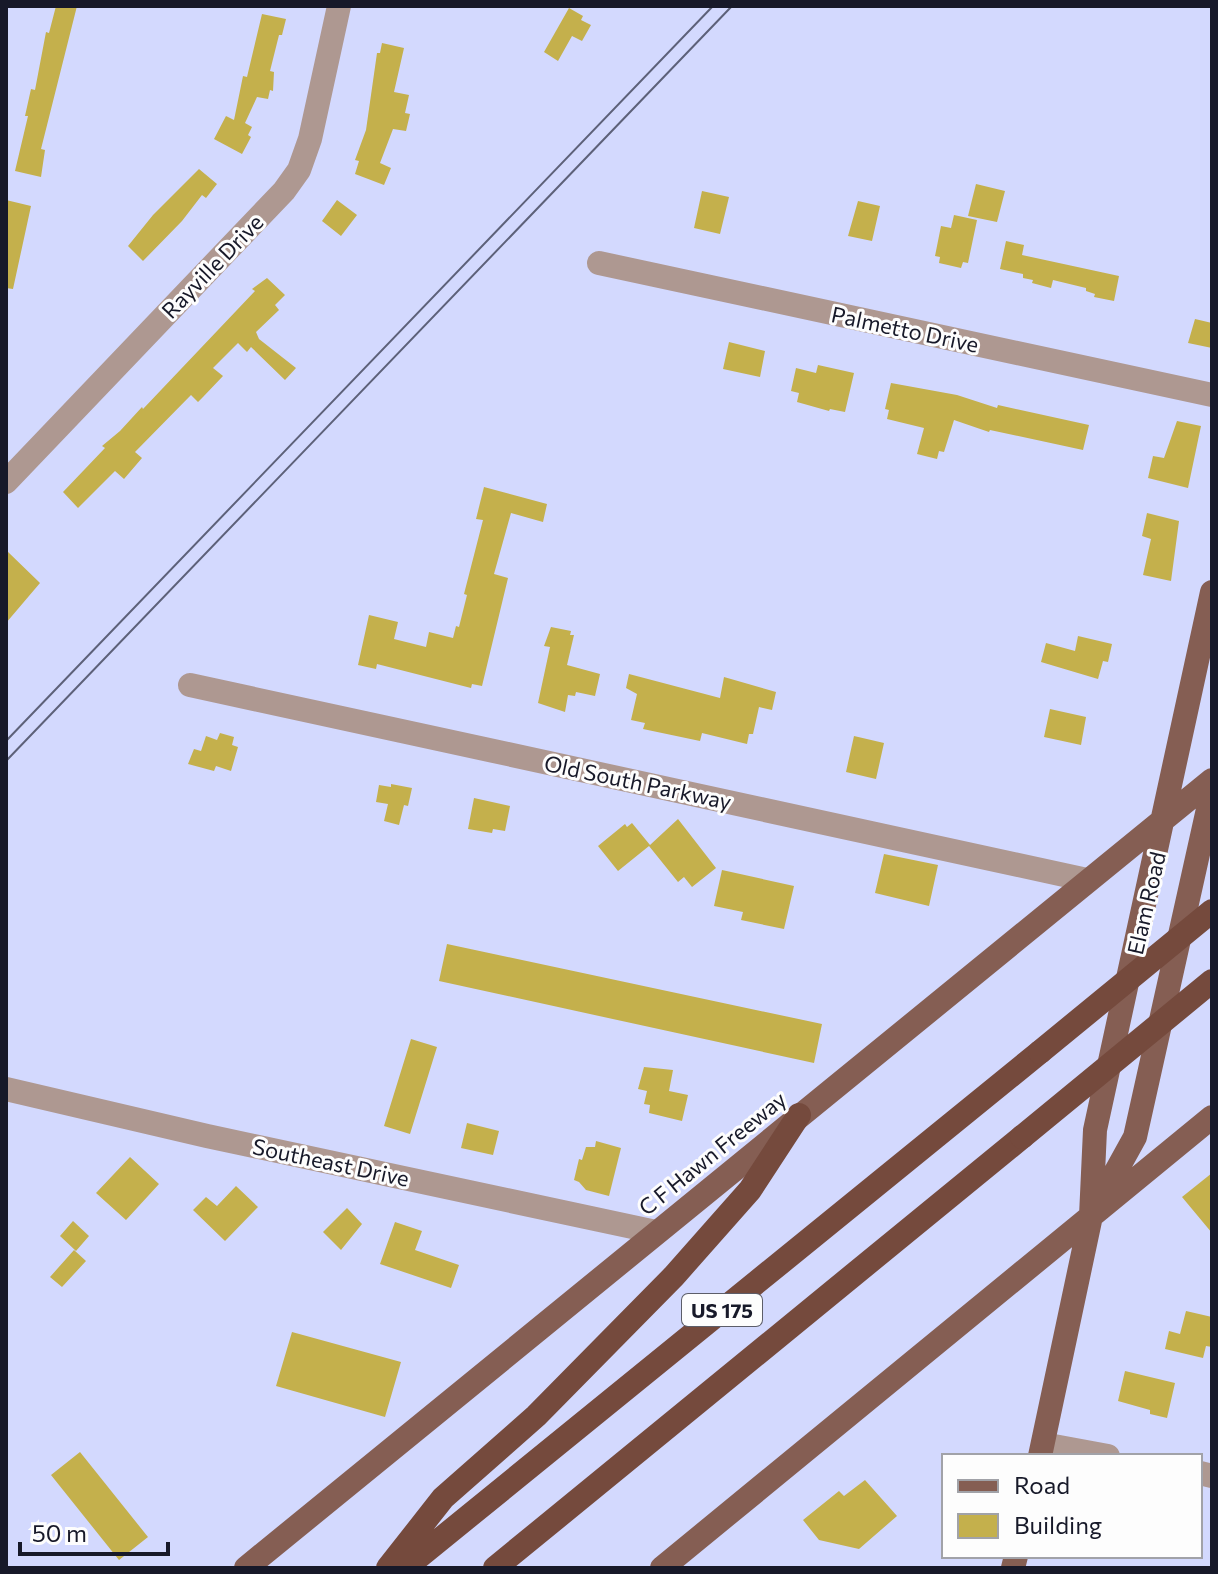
<svg xmlns="http://www.w3.org/2000/svg" width="1218" height="1574" font-family="Commissioner,sans-serif">
	<rect width="100%" height="100%" fill="#d3d9fe"/>
	<path fill="#c4b04c" d="M 56,6 L 77,6 L 41,149 L 45,150 L 41,177 L 15,171 L 28,116 L 25,116 L 31,89 L 35,90 L 46,32 L 49,33 Z
		M 569,8 L 583,16 L 581,20 L 591,25 L 582,41 L 572,36 L 558,61 L 544,52 Z
		M 262,14 L 286,19 L 282,35 L 279,35 L 270,71 L 274,72 L 273,91 L 270,90 L 268,99 L 257,97 L 245,123 L 252,127 L 248,135 L 251,137 L 242,154 L 214,139 L 226,116 L 234,120 L 243,76 L 247,77 Z
		M 382,43 L 404,48 L 394,92 L 409,95 L 405,113 L 410,114 L 406,131 L 393,129 L 380,163 L 391,168 L 384,185 L 355,174 L 359,161 L 355,160 L 366,130 L 377,53 L 380,53 Z
		M 199,169 L 217,184 L 206,198 L 202,195 L 182,221 L 143,261 L 128,246 L 153,215 Z
		M 976,184 L 1005,191 L 997,222 L 968,216 Z
		M 702,191 L 729,197 L 720,234 L 694,228 Z
		M 6,200 L 31,206 L 13,289 L 6,288 Z
		M 337,200 L 357,215 L 341,236 L 322,221 Z
		M 858,201 L 880,206 L 872,241 L 848,236 Z
		M 954,215 L 977,220 L 968,263 L 963,262 L 961,268 L 939,263 L 940,257 L 935,256 L 941,226 L 951,228 Z
		M 1006,241 L 1024,245 L 1022,255 L 1119,276 L 1114,301 L 1094,297 L 1095,294 L 1086,291 L 1086,288 L 1053,280 L 1051,288 L 1032,283 L 1033,280 L 1023,278 L 1023,274 L 1000,269 Z
		M 267,278 L 285,295 L 275,305 L 279,310 L 256,332 L 259,339 L 296,368 L 285,380 L 251,347 L 247,352 L 238,343 L 213,368 L 223,376 L 203,397 L 198,402 L 191,395 L 135,452 L 142,458 L 124,479 L 115,471 L 78,508 L 63,492 L 105,448 L 102,446 L 120,431 L 142,407 L 143,409 L 255,291 L 252,289 Z
		M 1195,319 L 1212,323 L 1212,348 L 1188,343 Z
		M 729,342 L 765,351 L 760,377 L 723,369 Z
		M 818,365 L 854,373 L 845,412 L 830,409 L 829,411 L 797,402 L 799,393 L 791,391 L 796,368 L 816,373 Z
		M 891,383 L 957,395 L 997,408 L 998,405 L 1089,425 L 1083,450 L 990,430 L 989,432 L 954,420 L 944,452 L 939,451 L 937,459 L 917,454 L 924,428 L 887,419 L 889,410 L 885,409 Z
		M 1177,421 L 1201,426 L 1188,488 L 1148,478 L 1153,456 L 1164,458 Z
		M 484,487 L 547,504 L 543,522 L 511,513 L 494,574 L 508,578 L 482,686 L 472,684 L 471,688 L 377,664 L 376,669 L 358,665 L 369,615 L 398,622 L 394,639 L 426,647 L 429,632 L 453,638 L 456,626 L 459,627 L 467,595 L 464,594 L 483,520 L 476,519 Z
		M 1147,513 L 1179,521 L 1171,581 L 1143,575 L 1151,539 L 1142,536 Z
		M 6,550 L 40,583 L 6,623 Z
		M 551,627 L 571,631 L 570,635 L 574,635 L 567,665 L 600,674 L 595,696 L 576,692 L 575,696 L 568,695 L 565,712 L 538,703 L 550,647 L 544,646 Z
		M 1078,636 L 1112,644 L 1108,662 L 1103,661 L 1098,679 L 1041,662 L 1046,643 L 1075,651 Z
		M 629,674 L 720,698 L 724,677 L 776,692 L 772,710 L 759,707 L 753,734 L 749,734 L 747,744 L 702,733 L 700,741 L 643,729 L 645,723 L 631,720 L 637,694 L 626,688 Z
		M 1050,709 L 1086,717 L 1081,745 L 1044,737 Z
		M 220,733 L 234,737 L 232,745 L 238,747 L 231,771 L 216,766 L 214,771 L 188,764 L 194,749 L 201,751 L 206,736 L 217,740 Z
		M 854,736 L 884,743 L 876,779 L 846,772 Z
		M 391,784 L 412,788 L 408,806 L 404,805 L 399,825 L 384,821 L 388,804 L 376,802 L 379,785 L 391,787 Z
		M 474,798 L 510,806 L 505,831 L 493,829 L 492,833 L 468,829 Z
		M 678,819 L 716,868 L 692,887 L 684,877 L 678,882 L 649,846 L 618,871 L 598,846 L 625,824 L 627,827 L 632,823 L 650,845 Z
		M 884,854 L 938,865 L 929,906 L 875,893 Z
		M 722,870 L 794,886 L 784,929 L 741,920 L 743,912 L 714,906 Z
		M 447,944 L 822,1024 L 814,1063 L 439,981 Z
		M 411,1039 L 437,1047 L 410,1134 L 384,1126 Z
		M 644,1067 L 673,1070 L 669,1091 L 688,1095 L 682,1121 L 649,1113 L 650,1105 L 644,1104 L 647,1091 L 638,1089 Z
		M 467,1123 L 499,1131 L 493,1155 L 461,1148 Z
		M 596,1141 L 621,1148 L 609,1196 L 586,1190 L 579,1182 L 574,1180 L 579,1159 L 582,1160 L 586,1147 L 595,1147 Z
		M 130,1157 L 159,1184 L 126,1220 L 96,1193 Z
		M 1212,1173 L 1212,1233 L 1182,1197 Z
		M 236,1186 L 258,1207 L 225,1241 L 193,1210 L 206,1197 L 217,1206 Z
		M 347,1208 L 362,1224 L 341,1250 L 323,1232 Z
		M 73,1221 L 89,1236 L 76,1251 L 60,1236 Z
		M 395,1222 L 422,1231 L 415,1250 L 459,1265 L 451,1288 L 380,1264 Z
		M 74,1250 L 86,1261 L 62,1287 L 50,1277 Z
		M 1186,1311 L 1212,1317 L 1212,1347 L 1206,1346 L 1203,1358 L 1165,1349 L 1169,1331 L 1180,1334 Z
		M 292,1332 L 401,1362 L 385,1417 L 276,1386 Z
		M 1125,1371 L 1175,1383 L 1167,1418 L 1150,1414 L 1150,1410 L 1118,1401 Z
		M 80,1452 L 148,1537 L 119,1560 L 51,1475 Z
		M 865,1480 L 897,1516 L 859,1549 L 819,1540 L 803,1520 L 839,1491 L 844,1496 Z"/>
	<g fill="none" stroke-linecap="round" stroke-linejoin="round">
		<path stroke="#ae9891" stroke-width="24" d="M 599,263 L 1212,395
			M 6,482 L 284,191 L 299,170 L 310,139 L 339,6
			M 190,685 L 1087,880
			M 6,1089 L 207,1136 L 656,1232
			M 1043,1444 L 1108,1456
			M 1200,1473 L 1212,1476"/>
		<path stroke="#855e53" stroke-width="24" d="M 1098,1204 L 1135,1137 L 1212,791
			M 1040,1456 L 1091,1216 L 1095,1130 L 1212,592
			M 246,1568 L 1212,780
			M 662,1568 L 1212,1117
			M 1013,1568 L 1016,1556"/>
		<path stroke="#754a3d" stroke-width="24" d="M 388,1568 L 443,1498 L 536,1416 L 674,1276 L 750,1190 L 799,1115
			M 405,1568 L 1040,1052
			M 495,1568 L 1022,1137"/>
		<path stroke="#5d6179" stroke-width="2" d="M 6,741 L 713,6
			M 6,761 L 732,6"/>
		<path stroke="#754a3d" stroke-width="24" d="M 1040,1052 L 1212,911
			M 1022,1137 L 1212,981"/>
	</g>
	<g text-anchor="middle" dominant-baseline="central" stroke-width="6" stroke-linejoin="round" paint-order="stroke">
		<rect fill="#fdfdfd" stroke="#5c5d69" stroke-width="2" x="682" y="1294" width="80" height="32" rx="6"/>
		<g font-size="20" font-weight="bold" fill="#171929">
			<text x="722" y="1310">US 175</text>
		</g>
		<g font-size="22" fill="#171929" stroke="#fdfdfd">
			<text transform="translate(212 266) rotate(-46)">Rayville Drive</text>
			<text transform="translate(905 329) rotate(12)">Palmetto Drive</text>
			<text transform="translate(638 782) rotate(12)">Old South Parkway</text>
			<text transform="translate(1146 903) rotate(-77)">Elam Road</text>
			<text transform="translate(712 1153) rotate(-39)">C F Hawn Freeway</text>
			<text transform="translate(331 1162) rotate(12)">Southeast Drive</text>
		</g>
	</g>
	<rect width="1218" height="1574" fill="none" stroke="#171929" stroke-width="16"/>
	<rect x="942" y="1454" width="260" height="104" fill="#fdfdfd" stroke="#a1a2a8" stroke-width="2"/>
	<rect x="958" y="1480" width="40" height="12" fill="#855e53" stroke="#a1a2a8" stroke-width="2"/>
	<text x="1014" y="1494" font-size="24" fill="#171929">Road</text>
	<rect x="958" y="1514" width="40" height="24" fill="#c4b04c" stroke="#a1a2a8" stroke-width="2"/>
	<text x="1014" y="1534" font-size="24" fill="#171929">Building</text>
	<path d="M20 1542v12h148v-12" fill="none" stroke="#171929" stroke-width="4"/>
	<text x="32" y="1542" font-size="24" fill="#171929" stroke="#fdfdfd" stroke-width="6" paint-order="stroke">50 m</text>
</svg>
